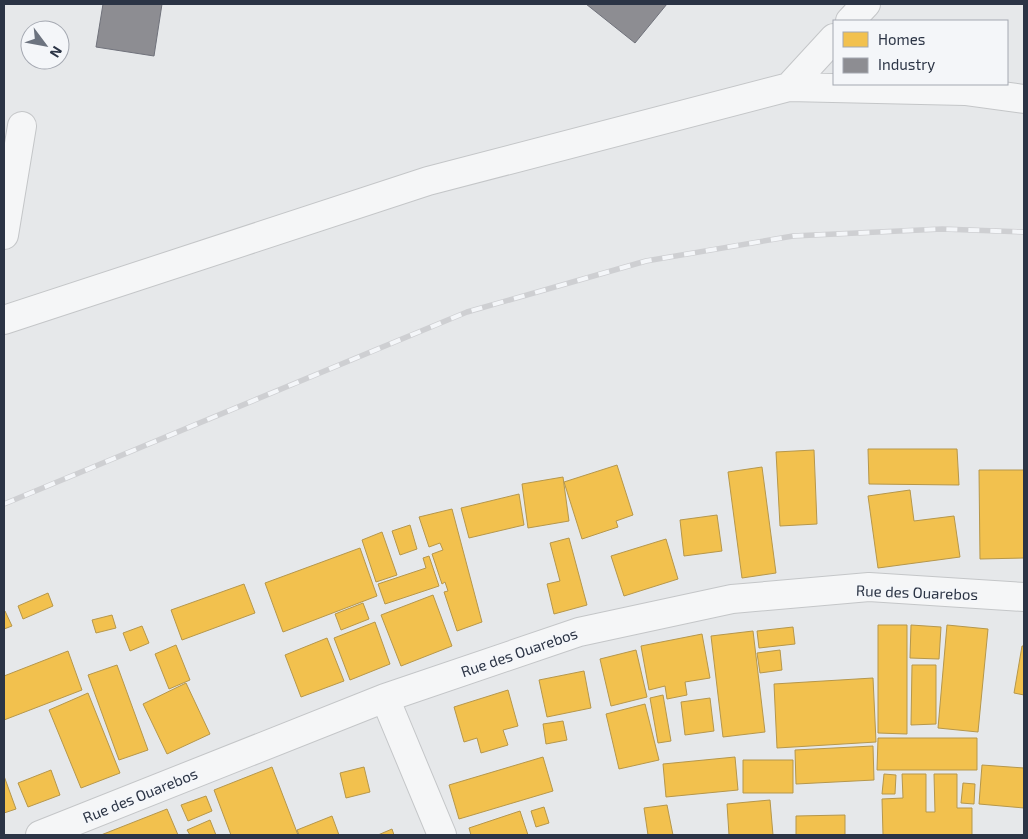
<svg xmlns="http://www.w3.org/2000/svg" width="1028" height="839" font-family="'Exo 2',sans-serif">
	<rect width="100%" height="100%" fill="#e6e8ea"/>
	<path fill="#f2c14e" stroke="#b6974b" d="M 868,449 L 957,449 L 959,485 L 869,484 Z
		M 814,450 L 817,524 L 780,526 L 776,452 Z
		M 617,465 L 633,515 L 616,521 L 618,527 L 582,539 L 564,482 Z
		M 762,467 L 776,573 L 742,578 L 728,472 Z
		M 979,470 L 1024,470 L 1024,558 L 980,559 Z
		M 563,477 L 569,521 L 528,528 L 522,484 Z
		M 910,490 L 914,521 L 954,516 L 960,557 L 878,568 L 868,496 Z
		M 519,494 L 524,525 L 469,538 L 461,508 Z
		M 452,509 L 482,622 L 457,631 L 444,592 L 448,591 L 445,582 L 442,584 L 432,554 L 443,550 L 440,543 L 429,547 L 419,517 Z
		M 717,515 L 722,551 L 684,556 L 680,520 Z
		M 410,525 L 417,549 L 400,555 L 392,531 Z
		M 382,532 L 397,575 L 376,582 L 362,540 Z
		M 569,538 L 587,605 L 554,614 L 547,584 L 560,581 L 550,543 Z
		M 666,539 L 678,579 L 624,596 L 611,556 Z
		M 360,548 L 377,596 L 283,632 L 265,583 Z
		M 429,556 L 439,586 L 385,604 L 378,584 L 426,568 L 423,558 Z
		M 244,584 L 255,613 L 182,640 L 171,610 Z
		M 48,593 L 53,606 L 23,619 L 18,606 Z
		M 433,595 L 452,646 L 401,666 L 381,615 Z
		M 363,603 L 369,619 L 341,630 L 335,614 Z
		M 5,611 L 12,626 L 4,629 L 4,612 Z
		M 112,615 L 116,628 L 96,633 L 92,620 Z
		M 375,622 L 390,664 L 350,680 L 334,638 Z
		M 878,625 L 907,625 L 907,734 L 878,733 Z
		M 911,625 L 941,627 L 939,659 L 910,658 Z
		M 947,625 L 988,629 L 978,732 L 938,728 Z
		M 142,626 L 149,643 L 130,651 L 123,633 Z
		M 793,627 L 795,644 L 759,648 L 757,631 Z
		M 753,631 L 765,732 L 723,737 L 711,636 Z
		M 702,634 L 710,678 L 685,682 L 687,695 L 667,699 L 665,686 L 649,690 L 641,646 Z
		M 327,638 L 344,681 L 301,697 L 285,655 Z
		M 176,645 L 190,680 L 169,689 L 155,654 Z
		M 1022,646 L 1024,646 L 1024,695 L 1014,693 Z
		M 636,650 L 647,697 L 611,706 L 600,659 Z
		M 780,650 L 782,670 L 760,673 L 757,653 Z
		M 68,651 L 82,690 L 4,720 L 4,676 Z
		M 117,665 L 148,750 L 119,760 L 88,675 Z
		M 912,665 L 936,665 L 936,724 L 911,725 Z
		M 584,671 L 591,708 L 547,717 L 539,680 Z
		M 873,678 L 876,742 L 777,748 L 774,684 Z
		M 186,683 L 210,734 L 167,754 L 143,704 Z
		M 508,690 L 518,726 L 503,730 L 508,745 L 481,753 L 477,738 L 464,742 L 454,707 Z
		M 88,693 L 120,773 L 81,788 L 49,710 Z
		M 663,695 L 671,741 L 658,743 L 650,698 Z
		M 710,698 L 714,731 L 685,735 L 681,702 Z
		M 645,704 L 659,760 L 619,769 L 606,714 Z
		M 563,721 L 567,740 L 546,744 L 543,724 Z
		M 878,738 L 977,738 L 977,770 L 877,770 Z
		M 873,746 L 874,780 L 796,784 L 795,750 Z
		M 543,757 L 553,791 L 459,819 L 449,785 Z
		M 735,757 L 738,790 L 666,797 L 663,764 Z
		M 743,760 L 793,760 L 793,793 L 743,793 Z
		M 982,765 L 1024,768 L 1024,808 L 979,804 Z
		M 272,767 L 298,835 L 231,835 L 214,790 Z
		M 364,767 L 370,792 L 346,798 L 340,773 Z
		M 51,770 L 60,795 L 28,807 L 18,783 Z
		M 884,774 L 896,775 L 895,794 L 882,794 Z
		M 902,774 L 926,774 L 926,812 L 935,812 L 934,774 L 957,774 L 957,808 L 972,808 L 972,835 L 883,835 L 882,799 L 903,798 Z
		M 4,776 L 16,809 L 4,813 Z
		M 963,783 L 975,784 L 974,804 L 961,803 Z
		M 206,796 L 212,811 L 188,821 L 181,805 Z
		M 770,800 L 773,835 L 729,835 L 727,804 Z
		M 667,805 L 673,835 L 648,835 L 644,808 Z
		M 544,807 L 549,823 L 536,827 L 531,811 Z
		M 167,809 L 178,835 L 101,835 Z
		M 520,811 L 528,835 L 471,835 L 469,828 Z
		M 845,815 L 845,835 L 796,835 L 796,816 Z
		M 332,816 L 339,835 L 299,835 L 297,830 Z
		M 210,820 L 216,835 L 190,835 L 187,830 Z
		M 392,829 L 394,835 L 378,835 Z"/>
	<path fill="#8d8d92" stroke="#70727b" d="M 103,4 L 162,4 L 154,56 L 96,47 Z
		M 586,4 L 667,4 L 635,43 Z"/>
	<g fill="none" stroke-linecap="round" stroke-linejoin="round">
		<g stroke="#c4c6c8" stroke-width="30">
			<path id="street" d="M 850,21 L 866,4
				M 789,87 L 834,38
				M 4,235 L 22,126
				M 4,320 L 428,181 L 789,87 L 965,91 L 1024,99
				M 385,698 L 442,835
				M 40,835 L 385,698 L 579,632 L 732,599 L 869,587 L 1024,597"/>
		</g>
		<use href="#street" stroke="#f5f6f7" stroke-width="28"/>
		<g stroke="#cecfd2" stroke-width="5.5">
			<path id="rail" d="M 4,504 L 467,312 L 646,261 L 793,236 L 942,229 L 1024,232"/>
		</g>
		<use href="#rail" stroke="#f4f6f9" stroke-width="4" stroke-dasharray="11" stroke-linecap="butt"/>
	</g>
	<g text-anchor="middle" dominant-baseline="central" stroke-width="5" stroke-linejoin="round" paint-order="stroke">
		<g font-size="15" fill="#2b3445" stroke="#f4f6f9">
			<text transform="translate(917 592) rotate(2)">Rue des Ouarebos</text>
			<text transform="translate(519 652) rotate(-19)">Rue des Ouarebos</text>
			<text transform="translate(140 795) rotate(-22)">Rue des Ouarebos</text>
		</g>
	</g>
	<rect width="1028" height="839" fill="none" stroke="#2b3445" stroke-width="10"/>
	<rect x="833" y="20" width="175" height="65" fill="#f4f6f9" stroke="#a4a8b1"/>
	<rect x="843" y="32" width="25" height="15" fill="#f2c14e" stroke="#a4a8b1"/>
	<text x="878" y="45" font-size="15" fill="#2b3445">Homes</text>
	<rect x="843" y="58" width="25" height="15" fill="#8d8d92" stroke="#a4a8b1"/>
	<text x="878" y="70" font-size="15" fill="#2b3445">Industry</text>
	<g transform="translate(45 45) rotate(122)"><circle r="24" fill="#f4f6f9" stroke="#a4a8b1"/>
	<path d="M0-4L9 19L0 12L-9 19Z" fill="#6c737f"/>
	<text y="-8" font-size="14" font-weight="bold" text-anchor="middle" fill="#2b3445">N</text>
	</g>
</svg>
